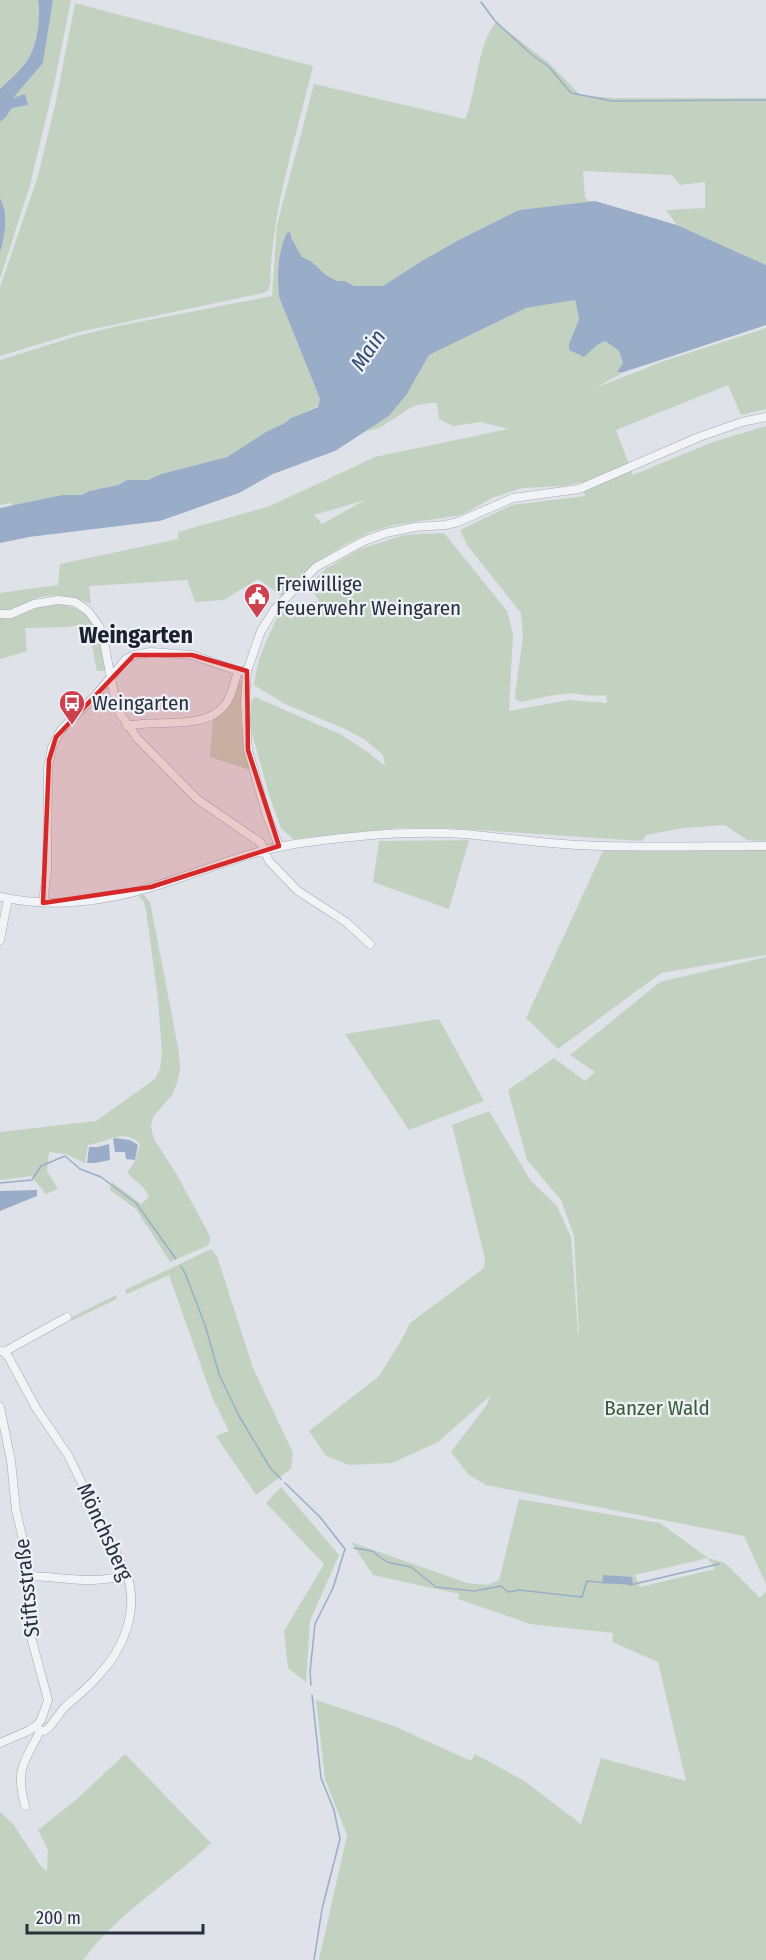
<svg xmlns="http://www.w3.org/2000/svg" width="766" height="1960" font-family="'Fira Sans Condensed',sans-serif">
	<rect width="100%" height="100%" fill="#dfe2e8"/>
	<path fill="#c3d2c0" fill-rule="evenodd" d="M 0,0 L 38,0 C 41,17 37,46 27,61 C 20,71 9,80 0,89 Z
		M 53,0 L 71,0 L 54,85 L 30,185 L 0,279 C 0,271 0,263 0,255 C 2,233 10,219 0,198 L 0,122 L 5,118 L 12,108 L 28,105 L 12,99 L 43,63 Z
		M 75,3 L 313,66 C 296,138 272,209 270,284 L 268,290 L 263,293 L 79,332 L 0,356 L 0,287 L 38,176 L 56,101 Z
		M 496,22 L 550,64 L 580,95 L 612,98 L 766,98 L 766,265 L 677,225 L 666,210 L 705,208 L 705,182 L 680,185 L 672,175 L 583,171 L 585,198 L 591,202 L 519,210 L 383,286 L 354,286 L 345,281 L 337,281 L 326,275 L 312,262 L 302,257 L 292,239 L 290,232 C 276,244 277,280 279,297 L 320,399 L 318,406 L 291,418 L 286,423 L 266,433 L 227,457 L 161,474 L 148,480 L 127,480 L 118,485 L 89,491 L 82,495 L 62,495 L 11,506 L 12,503 L 0,505 L 0,360 L 77,336 L 118,326 L 272,296 L 277,225 L 314,84 L 465,119 C 477,93 477,44 496,22 Z
		M 575,300 L 579,319 L 569,344 L 584,357 L 596,346 L 605,341 L 619,351 L 623,363 L 618,372 L 624,372 L 595,388 L 664,361 L 766,328 L 766,409 L 741,415 L 728,385 L 616,430 L 633,475 L 710,443 L 766,426 L 766,841 L 747,840 L 725,825 L 683,828 L 646,835 L 642,841 L 447,828 L 396,828 L 293,839 L 281,828 L 269,795 L 250,726 L 251,701 L 255,697 L 342,735 L 369,753 L 385,766 L 383,755 L 364,739 L 343,728 L 285,704 L 254,685 C 257,657 269,635 281,610 L 291,619 L 319,600 L 307,586 L 327,568 L 360,549 L 404,535 L 444,533 L 507,611 L 513,634 L 509,711 L 569,700 L 607,703 L 606,695 C 593,698 577,692 563,694 C 549,695 535,699 521,702 L 516,700 L 515,695 L 523,636 L 521,613 L 467,545 L 460,530 L 512,505 L 585,496 L 582,482 L 565,486 L 522,488 L 492,498 L 462,515 L 394,525 L 371,532 L 346,544 L 318,561 L 282,596 L 258,579 L 224,600 L 195,602 L 187,580 L 89,586 L 91,604 C 75,597 58,593 40,597 C 25,601 17,611 0,610 L 0,593 L 58,585 L 60,564 L 178,539 L 178,532 L 270,506 L 375,457 L 508,429 L 481,422 L 453,426 L 439,419 L 437,403 C 408,403 407,412 384,425 C 379,429 372,430 365,431 L 389,416 L 407,394 L 429,355 L 526,308 ZM 365,500 L 322,524 L 314,515 Z
		M 58,604 C 99,609 99,636 106,671 L 97,671 L 90,636 L 81,624 L 69,627 L 25,628 L 27,651 L 0,659 L 0,618 L 9,619 L 43,606 Z
		M 239,679 L 242,682 C 241,712 240,742 250,770 L 210,757 L 213,718 Z
		M 469,840 L 449,909 L 373,882 L 379,841 Z
		M 766,849 L 766,955 L 661,973 L 558,1049 L 526,1018 L 603,851 Z
		M 143,894 L 150,902 L 179,1052 L 180,1070 L 177,1084 L 172,1095 L 153,1117 L 151,1127 L 154,1139 L 177,1175 L 210,1236 L 210,1242 L 207,1246 L 170,1262 L 136,1209 L 110,1190 L 112,1182 L 141,1204 L 149,1197 L 143,1187 L 127,1173 L 135,1161 L 140,1144 C 123,1127 107,1143 88,1145 L 85,1163 L 65,1154 L 49,1152 L 47,1171 L 58,1189 L 46,1194 L 31,1176 L 0,1180 L 0,1132 L 96,1121 L 155,1079 L 160,1069 L 162,1053 L 158,999 L 146,910 L 144,902 L 139,896 Z
		M 766,957 L 766,1584 L 744,1536 L 486,1485 L 468,1474 L 451,1452 L 488,1403 L 490,1396 L 438,1442 L 392,1463 L 349,1465 L 326,1456 L 309,1431 L 379,1376 L 401,1341 L 410,1323 L 484,1268 L 485,1259 L 452,1125 L 489,1111 L 531,1181 L 557,1206 L 571,1237 L 578,1333 L 579,1333 L 574,1236 L 561,1200 L 527,1160 L 508,1090 L 554,1058 L 585,1081 L 595,1072 L 570,1055 L 660,982 Z
		M 439,1019 L 484,1101 L 409,1130 L 345,1034 Z
		M 211,1249 L 217,1256 L 253,1368 L 293,1453 L 291,1469 L 256,1495 L 216,1436 L 229,1431 L 212,1397 L 169,1275 L 127,1294 L 125,1290 Z
		M 116,1295 L 117,1299 L 71,1321 L 72,1317 Z
		M 281,1487 L 339,1555 L 310,1621 L 306,1682 L 288,1668 L 284,1631 L 324,1564 L 266,1503 Z
		M 519,1499 L 660,1523 L 708,1558 L 725,1563 L 760,1598 L 766,1591 L 766,1960 L 319,1960 L 347,1835 L 325,1779 L 316,1700 L 394,1726 L 471,1761 L 475,1754 L 523,1780 L 581,1824 L 601,1758 L 686,1781 L 658,1662 L 612,1642 L 613,1633 L 530,1624 L 458,1599 L 459,1594 L 373,1575 L 351,1542 L 467,1583 L 488,1585 L 499,1580 ZM 708,1558 L 715,1569 L 640,1587 L 635,1575 Z
		M 125,1754 L 211,1843 C 169,1883 118,1913 83,1960 L 0,1960 L 0,1812 L 13,1824 L 41,1866 L 47,1871 L 48,1850 L 38,1830 L 77,1799 Z"/>
	<path fill="#99adc8" d="M 38,0 L 53,0 L 43,63 L 13,98 L 25,94 L 28,105 L 12,108 L 5,118 L 0,122 L 0,89 C 9,80 20,71 27,61 C 37,46 41,18 38,0 Z
		M 0,198 C 9,215 5,234 0,253 Z
		M 595,201 L 677,225 L 766,265 L 766,325 L 624,372 L 617,372 L 623,363 L 619,351 L 605,341 L 596,346 L 584,357 L 569,350 L 569,344 L 579,319 L 575,300 L 526,308 L 429,355 L 407,394 L 389,416 L 335,451 L 273,474 L 239,493 L 160,521 L 29,537 L 0,543 L 0,508 L 62,495 L 82,495 L 89,491 L 118,485 L 127,480 L 148,480 L 161,474 L 227,457 L 266,432 L 285,423 L 291,418 L 318,407 L 320,399 L 279,297 C 277,276 277,252 287,233 L 290,232 L 292,239 L 302,257 L 312,262 L 326,275 L 337,281 L 345,281 L 354,286 L 383,286 L 422,261 L 457,241 L 519,210 Z
		M 115,1138 L 130,1140 L 138,1145 L 135,1160 L 126,1159 L 125,1152 L 115,1152 L 113,1139 Z
		M 109,1144 L 110,1160 L 95,1163 L 87,1163 L 89,1147 L 98,1147 Z
		M 37,1190 L 37,1196 L 0,1211 L 0,1191 Z
		M 603,1575 L 632,1577 L 633,1585 L 602,1583 Z"/>
	<g fill="none" stroke-linecap="round" stroke-linejoin="round">
		<path stroke="#99adc8" stroke-width="1.5" d="M 481,2 L 495,21 L 531,54 L 549,67 L 571,93 L 612,101 L 766,100
			M 0,1183 L 32,1180 L 41,1166 L 65,1156 L 80,1169 L 101,1177 L 136,1203 L 176,1259
			M 181,1266 L 185,1273 L 205,1325 L 219,1374 L 239,1416 L 271,1469 L 281,1479
			M 285,1483 L 320,1517 L 345,1549 L 333,1588 L 315,1624 L 310,1672 L 311,1685
			M 354,1548 L 372,1551 L 387,1562 L 411,1567 L 436,1587 L 474,1591 L 501,1586 L 508,1592 L 519,1590 L 582,1597 L 587,1581 L 607,1583
			M 630,1585 L 719,1564
			M 312,1695 L 321,1778 L 334,1810 L 340,1839 L 322,1909 L 314,1960"/>
		<g stroke="#a4a9b2" stroke-width="9">
			<path id="minor" d="M 0,614 L 11,614 L 34,604 L 58,600 L 75,602 L 88,611 L 99,626 L 104,642 L 117,709 L 137,738 L 197,799 L 261,843 L 269,861 L 298,891 L 346,922 L 370,944
				M 127,726 C 154,719 204,731 224,706 C 232,697 234,683 238,671
				M 279,846 L 266,813 L 248,750 L 245,704 L 247,671 L 261,631 L 275,609 L 316,567 L 364,541 L 386,533 L 415,527 L 445,525 L 458,522 L 513,498 L 579,489 L 699,437 L 742,422 L 766,417
				M 0,897 C 50,908 104,902 152,887 C 205,871 254,848 309,842 C 359,835 412,830 463,834 C 500,837 538,843 576,845 C 639,848 703,846 766,846
				M 43,903 L 47,871 L 48,768 L 52,747 L 61,730 L 95,696 L 126,659 L 134,655 L 151,652 L 192,655 L 238,671 L 247,671
				M 0,940 L 8,899
				M 0,1351 L 4,1352 L 9,1358 L 36,1408 L 68,1455 L 127,1575 C 139,1610 124,1649 98,1676 C 88,1688 76,1697 64,1708 C 59,1713 49,1731 43,1731 C 39,1731 38,1728 36,1726
				M 4,1352 L 67,1317
				M 0,1407 L 11,1461 L 16,1510 L 29,1566 L 28,1619 L 31,1637 L 48,1700 L 41,1720 L 36,1726 L 28,1731 L 0,1743
				M 29,1576 C 67,1577 89,1585 127,1575
				M 25,1806 C 15,1767 24,1764 40,1731"/>
		</g>
		<use href="#minor" stroke="#f1f3f6" stroke-width="8"/>
	</g>
	<path fill="#d62828" fill-opacity="0.2" stroke="#d62828" stroke-width="4.5" stroke-linejoin="round" d="M 134,655 L 192,655 L 247,671 L 248,750 L 279,846 L 151,887 L 43,903 L 49,760 L 56,737 Z"/>
	<defs>
		<g id="civic-pin" transform="scale(1.35)"><path d="M0 17L-7.5 6A9.5 9.5 0 1 1 7.5 6Z" fill="#ce4250" stroke="#eef1f6"/><path d="M-.6-6.5H3V-4.5H.6V-3L4-1V1h2V6H-6V1h2V-1L-.6-3ZM-1.2 2.5V6h2.4V2.5Z" fill="#fff"/></g>
		<g id="bus-pin" transform="scale(1.35)"><path d="M0 17L-7.5 6A9.5 9.5 0 1 1 7.5 6Z" fill="#ce4250" stroke="#eef1f6"/><path d="M-5-6H5V4H4V6H2V4H-2V6H-4V4H-5ZM-3.5-4V0h7V-4ZM-3.5 1.2v1.5H-2V1.2ZM2 1.2v1.5H3.5V1.2Z" fill="#fff"/></g>
	</defs>
	<g fill-rule="evenodd">
		<use href="#civic-pin" x="257" y="596"/>
		<use href="#bus-pin" x="72" y="703"/>
	</g>
	<g text-anchor="middle" dominant-baseline="central" stroke-width="4.5" stroke-linejoin="round" paint-order="stroke">
		<g font-size="21" fill="#282f3f" stroke="#eef1f6" text-anchor="start">
			<text x="276" y="584">Freiwillige<tspan x="276" dy="24">Feuerwehr Weingaren</tspan></text>
			<text x="92" y="703">Weingarten</text>
		</g>
		<g font-size="21" fill="#3a5b35" stroke="#eef1f6">
			<text x="657" y="1408">Banzer Wald</text>
		</g>
		<g font-size="21" fill="#282f3f" stroke="#eef1f6">
			<text transform="translate(105 1532) rotate(65)">Mönchsberg</text>
			<text transform="translate(27 1588) rotate(-96)">Stiftsstraße</text>
		</g>
		<g font-size="22" font-style="italic" fill="#324b73" stroke="#eef1f6">
			<text transform="translate(368 350) rotate(-56)">Main</text>
		</g>
		<g font-size="24" font-weight="bold" fill="#1a2030" stroke="#eef1f6">
			<text x="136" y="635">Weingarten</text>
		</g>
	</g>
	<path d="M27 1924v9h176v-9" fill="none" stroke="#282f3f" stroke-width="3"/>
	<text x="36" y="1924" font-size="18" fill="#282f3f" stroke="#eef1f6" stroke-width="4.5" paint-order="stroke">200 m</text>
</svg>
